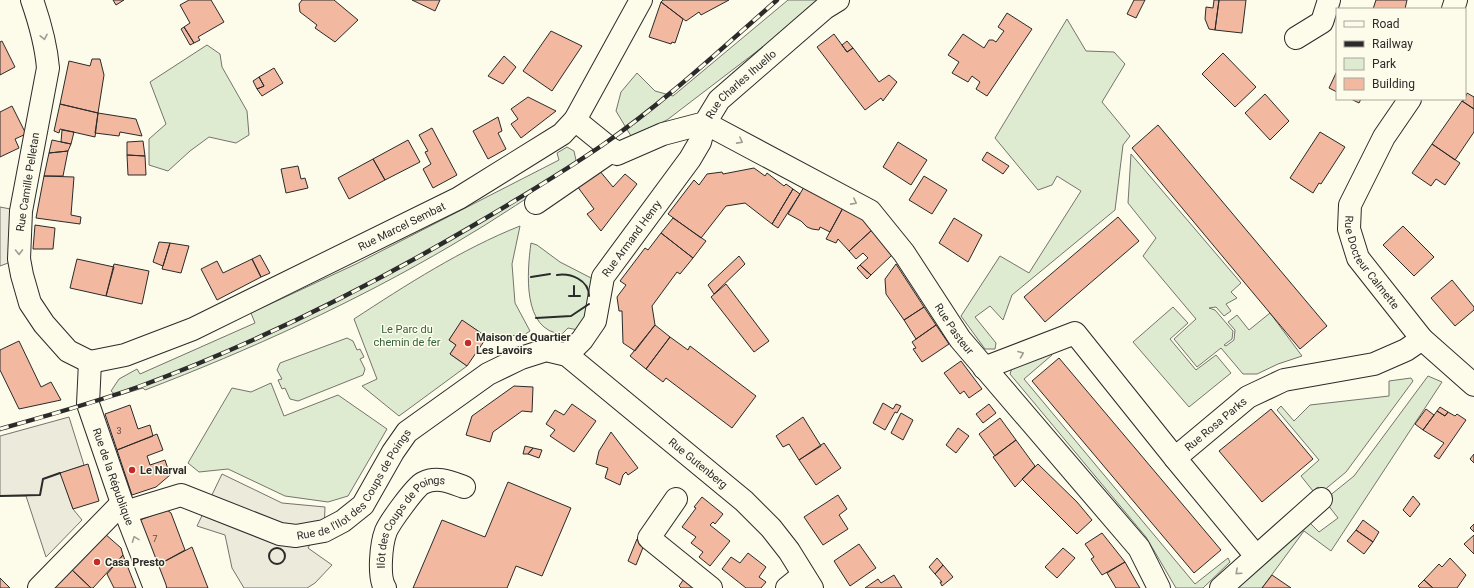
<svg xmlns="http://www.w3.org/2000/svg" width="1474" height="588" font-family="Roboto,sans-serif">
	<rect width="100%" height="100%" fill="#fdfbea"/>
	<path fill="#deebd1" stroke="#74746e" d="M 788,0 L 824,0 L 667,120 L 631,136 L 616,111 L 621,92 L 637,73 L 655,91 L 673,96 Z
		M 1067,19 L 1086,51 L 1114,52 L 1125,64 L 1102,102 L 1130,136 L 1123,145 L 1115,210 L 1012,295 L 1003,320 L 990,306 L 975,317 L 996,343 L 995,349 L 985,349 L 961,316 L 1000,256 L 1029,273 L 1081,191 L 1057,176 L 1052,185 L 1038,190 L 995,138 Z
		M 207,45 L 220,54 L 222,67 L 247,111 L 249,135 L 236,143 L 209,137 L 190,151 L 168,171 L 149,165 L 149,139 L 166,124 L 150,82 Z
		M 567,147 L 574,151 L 577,165 C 536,192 495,220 452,245 C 355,302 250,350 145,390 L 143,388 L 117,396 L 111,391 L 119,379 L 137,369 L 140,374 L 255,323 L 251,313 L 356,264 L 559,160 L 557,153 Z
		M 1131,154 L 1241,283 L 1231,292 L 1237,298 L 1226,304 L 1231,311 L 1224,316 L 1216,307 L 1209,308 L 1215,310 L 1233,331 L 1232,339 L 1224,345 L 1226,346 L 1234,340 L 1235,330 L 1228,322 L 1237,315 L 1249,330 L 1270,313 L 1302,356 L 1278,364 L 1257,374 L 1243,374 L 1221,348 L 1197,367 L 1174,339 L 1196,319 L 1143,256 L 1156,238 L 1128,203 Z
		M 520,226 L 512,264 L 515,303 L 530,331 L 524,335 L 487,337 L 462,321 L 449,340 L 456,345 L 450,354 L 467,366 L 399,416 L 362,386 L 377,379 L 354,319 C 406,285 462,249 520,226 Z
		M 531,243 L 537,245 L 560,262 L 593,279 L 591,306 L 578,330 L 568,328 L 562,334 C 522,331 527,272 531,243 Z
		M 1173,307 L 1188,323 L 1170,339 L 1196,370 L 1216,355 L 1231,373 L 1189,407 L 1133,342 Z
		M 347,338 L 353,341 L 357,350 L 360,349 L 364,357 L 360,359 L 365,369 L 363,375 L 298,401 L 290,399 L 285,388 L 282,389 L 278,380 L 282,379 L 277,370 L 280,363 Z
		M 1048,350 L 1052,355 L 1024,379 L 1195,584 L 1228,558 L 1230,562 L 1203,588 L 1176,588 L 1146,537 L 1010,374 L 1014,362 Z
		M 1428,376 L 1442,382 L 1331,551 L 1304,531 L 1262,588 L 1232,588 L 1307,520 L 1319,532 L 1338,518 L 1328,505 L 1328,497 L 1354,476 Z
		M 1411,378 L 1413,381 L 1346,472 L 1323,491 L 1318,487 L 1313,491 L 1301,476 L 1319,460 L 1277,410 L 1281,406 L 1294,421 L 1310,405 L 1389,396 L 1389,381 Z
		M 271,383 L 284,416 L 338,395 L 387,429 L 348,496 L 328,502 L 285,496 L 228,469 L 199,472 L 188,463 L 232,388 L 251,392 Z"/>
	<path fill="#eceadb" stroke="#74746e" d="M 0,207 L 21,211 L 19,259 L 0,266 Z
		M 69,417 L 84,465 L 61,473 L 73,509 L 82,520 L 46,557 L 26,496 L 0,496 L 0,436 Z
		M 222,474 L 282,503 L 325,507 L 324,531 L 317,532 L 308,548 L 332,565 L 315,583 L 307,588 L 244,588 L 232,568 L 225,535 L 197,526 Z"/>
	<path fill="#f2b8a0" stroke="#2b2b2b" d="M 113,0 L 124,0 L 116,5 Z
		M 189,0 L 211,0 L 224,22 L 198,37 L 200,40 L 194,43 L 184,27 L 190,23 L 180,5 Z
		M 302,0 L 334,0 L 358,20 L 335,42 L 315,28 L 317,25 L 300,12 L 299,4 Z
		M 412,0 L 440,0 L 435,11 Z
		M 663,0 L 729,0 L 701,15 L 699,12 L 686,21 L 661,2 Z
		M 1134,0 L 1145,0 L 1136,18 L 1127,14 Z
		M 1214,0 L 1219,0 L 1215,30 L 1209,29 L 1205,19 L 1206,7 L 1213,8 Z
		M 1219,0 L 1246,0 L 1242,33 L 1215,30 Z
		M 1376,0 L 1407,0 L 1405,9 L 1373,9 Z
		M 661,2 L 683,19 L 675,43 L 672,42 L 671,44 L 649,37 Z
		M 1007,13 L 1032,29 L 987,96 L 976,89 L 980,82 L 972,76 L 968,82 L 952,73 L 959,62 L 948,55 L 963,34 L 984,48 L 989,40 L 993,40 L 996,42 L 1004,31 L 998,27 Z
		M 184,27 L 194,43 L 190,45 L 181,29 Z
		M 551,31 L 582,46 L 552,91 L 523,71 Z
		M 834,34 L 847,52 L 853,48 L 879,82 L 889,75 L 897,82 L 883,101 L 881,98 L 865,110 L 817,47 Z
		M 2,41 L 15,67 L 0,75 L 0,42 Z
		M 847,41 L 853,48 L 847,52 L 842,45 Z
		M 1223,53 L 1256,87 L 1235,107 L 1202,74 Z
		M 504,56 L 516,67 L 503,84 L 488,76 Z
		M 92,59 L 100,59 L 104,75 L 98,113 L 60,104 L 69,61 L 90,66 Z
		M 274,68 L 283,83 L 262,96 L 257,89 L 264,86 L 259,77 Z
		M 1337,71 L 1337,92 L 1329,88 Z
		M 259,77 L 264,86 L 257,89 L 253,81 Z
		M 1467,93 L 1474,97 L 1474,109 L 1462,101 L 1465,99 Z
		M 1265,94 L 1289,121 L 1270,140 L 1245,113 Z
		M 528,97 L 556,111 L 521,138 L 511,124 L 518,119 L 511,109 Z
		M 1351,99 L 1361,99 L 1359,103 Z
		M 1462,101 L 1474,109 L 1474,132 L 1455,160 L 1432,144 Z
		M 60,104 L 98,113 L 95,137 L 60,129 L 59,133 L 54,131 Z
		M 12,106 L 26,134 L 15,139 L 19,148 L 0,157 L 0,112 Z
		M 98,113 L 136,119 L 142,136 L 120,132 L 119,136 L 95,133 Z
		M 498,117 L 502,131 L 498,133 L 506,149 L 488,159 L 473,131 Z
		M 1158,125 L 1327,326 L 1300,349 L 1132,148 Z
		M 432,128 L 457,175 L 433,188 L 423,169 L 431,164 L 425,152 L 428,151 L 419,135 Z
		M 62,130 L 74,132 L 71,144 L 61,142 Z
		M 1320,132 L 1345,147 L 1321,184 L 1319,183 L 1313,193 L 1290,178 Z
		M 52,140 L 71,144 L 68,151 L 49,153 Z
		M 408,140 L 420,162 L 385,180 L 373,159 Z
		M 143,141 L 145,156 L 127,155 L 127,142 Z
		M 898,142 L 927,160 L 911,185 L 883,167 Z
		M 1432,144 L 1460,163 L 1445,185 L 1436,179 L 1431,186 L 1412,173 Z
		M 68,151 L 63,176 L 44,176 L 49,153 Z
		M 987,152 L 1009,166 L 1003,174 L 982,160 Z
		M 127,155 L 145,156 L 146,175 L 128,175 Z
		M 373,159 L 385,180 L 349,199 L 338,178 Z
		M 298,166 L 301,179 L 305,178 L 308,188 L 286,193 L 281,169 Z
		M 754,168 L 765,176 L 767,173 L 784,186 L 786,184 L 793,189 L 772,224 L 745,203 L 726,206 L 701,238 L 668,214 L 694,180 L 699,185 L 707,174 L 722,172 L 723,174 Z
		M 599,170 L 613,187 L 625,174 L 637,184 L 601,231 L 587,214 L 594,209 L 577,186 Z
		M 44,176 L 74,177 L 71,215 L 81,217 L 80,224 L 36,218 Z
		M 924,176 L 947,190 L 932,214 L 909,200 Z
		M 804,187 L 844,206 L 830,232 L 820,227 L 819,230 L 812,229 L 807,227 L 801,221 L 788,214 Z
		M 793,189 L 800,194 L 778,228 L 772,224 Z
		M 844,206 L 858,213 L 872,230 L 849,251 L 838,239 L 836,243 L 826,239 Z
		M 1118,217 L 1139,241 L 1045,322 L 1024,297 Z
		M 673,218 L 706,241 L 693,258 L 661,233 Z
		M 954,218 L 982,235 L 968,262 L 939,243 Z
		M 35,225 L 55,228 L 53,249 L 33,249 Z
		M 1403,226 L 1434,257 L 1414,276 L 1383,245 Z
		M 872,230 L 892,255 L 871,275 L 860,265 L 868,258 L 863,253 L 856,259 L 849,251 Z
		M 661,233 L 693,258 L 680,274 L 677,272 L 652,306 L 655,325 L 635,351 L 623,343 L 622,311 L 619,311 L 617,297 L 626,285 L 620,281 L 645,248 L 648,250 Z
		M 159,242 L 170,243 L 163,266 L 153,262 Z
		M 170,243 L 189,246 L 181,273 L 162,269 Z
		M 260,255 L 270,273 L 261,277 L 252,259 Z
		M 739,256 L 745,264 L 714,294 L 708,285 Z
		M 77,259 L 114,267 L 106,296 L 70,288 Z
		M 252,259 L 261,277 L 217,300 L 201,269 L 217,261 L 223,273 Z
		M 114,264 L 149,271 L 142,304 L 106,296 Z
		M 896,264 L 924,307 L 904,320 L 886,294 L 885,279 Z
		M 860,265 L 871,275 L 867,279 L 857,268 Z
		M 1452,280 L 1474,307 L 1474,310 L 1455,326 L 1431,298 Z
		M 726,284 L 769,341 L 754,352 L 711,297 Z
		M 924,307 L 936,325 L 916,339 L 904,320 Z
		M 462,320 L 487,337 L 467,366 L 450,354 L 456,345 L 449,340 Z
		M 655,325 L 670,337 L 646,369 L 630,356 Z
		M 936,325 L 949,344 L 922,362 L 913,349 L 916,348 L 912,342 Z
		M 670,337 L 688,350 L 690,346 L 756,396 L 732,428 L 666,378 L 663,382 L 646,369 Z
		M 19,341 L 41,387 L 51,382 L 61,400 L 19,409 L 0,370 L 0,350 Z
		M 1059,358 L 1221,550 L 1194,573 L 1032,381 Z
		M 961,361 L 982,389 L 969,398 L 964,391 L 960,394 L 944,373 Z
		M 514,386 L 533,387 L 532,412 L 522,411 L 493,432 L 490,442 L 466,435 L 472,416 Z
		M 883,403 L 893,409 L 896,404 L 901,406 L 897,413 L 895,412 L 885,430 L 873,423 Z
		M 572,404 L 596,421 L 574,452 L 550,436 L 555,430 L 546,424 L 555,410 L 564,415 Z
		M 989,404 L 996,413 L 983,423 L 976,414 Z
		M 130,405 L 138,429 L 150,425 L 153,436 L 117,450 L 105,414 Z
		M 1440,407 L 1448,412 L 1445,416 L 1437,411 Z
		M 1271,409 L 1313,459 L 1262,502 L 1219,451 Z
		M 1426,409 L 1434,415 L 1423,430 L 1415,424 Z
		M 1437,411 L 1445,416 L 1448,412 L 1455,416 L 1457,414 L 1466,420 L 1439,459 L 1434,456 L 1444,443 L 1423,430 Z
		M 901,413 L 913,420 L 903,440 L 891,433 Z
		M 803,417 L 821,446 L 799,460 L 789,444 L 783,447 L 776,436 Z
		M 1000,418 L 1016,440 L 995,456 L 979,434 Z
		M 958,428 L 969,436 L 956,453 L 946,445 Z
		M 611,432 L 638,468 L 628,475 L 626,472 L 623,475 L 620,485 L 605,478 L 608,468 L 596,464 L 599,451 Z
		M 157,434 L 163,450 L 147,456 L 150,465 L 165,460 L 170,475 L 156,487 L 132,495 L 117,450 Z
		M 1016,440 L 1035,466 L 1015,487 L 993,457 Z
		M 824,443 L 841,468 L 816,485 L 799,460 Z
		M 525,446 L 533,448 L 528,454 L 523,454 Z
		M 533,448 L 542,450 L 539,458 L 528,454 Z
		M 1474,454 L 1474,463 L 1470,459 Z
		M 88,464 L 99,501 L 73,509 L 60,473 Z
		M 1038,464 L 1077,502 L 1092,520 L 1077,534 L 1022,479 Z
		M 508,482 L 571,508 L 542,576 L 516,566 L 507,588 L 413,588 L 442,520 L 485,537 Z
		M 838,495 L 847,509 L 839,515 L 848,529 L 823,545 L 804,517 Z
		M 1413,496 L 1420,504 L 1410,517 L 1403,510 Z
		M 702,497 L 723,514 L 715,524 L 713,522 L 710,525 L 730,541 L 710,566 L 699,557 L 703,552 L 691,543 L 696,537 L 682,527 L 696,508 L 694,507 Z
		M 167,510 L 171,513 L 185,550 L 156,566 L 140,520 Z
		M 1363,520 L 1379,532 L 1373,542 L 1356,530 Z
		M 1474,524 L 1474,532 L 1470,528 Z
		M 1356,530 L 1373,542 L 1364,554 L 1347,541 Z
		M 104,533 L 121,548 L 123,555 L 93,588 L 91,588 L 70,568 Z
		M 1102,533 L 1125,562 L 1102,575 L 1091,559 L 1094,557 L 1085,544 Z
		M 1474,535 L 1474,554 L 1464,544 Z
		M 637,539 L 644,545 L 636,565 L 628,561 Z
		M 859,544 L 876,568 L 850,586 L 834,561 Z
		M 192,547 L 208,588 L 166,588 L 156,566 Z
		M 1063,548 L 1075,558 L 1057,578 L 1045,567 Z
		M 748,553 L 766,567 L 759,577 L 766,582 L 761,588 L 746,588 L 722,569 L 731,557 L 740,563 Z
		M 123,555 L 136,588 L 114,588 L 107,574 Z
		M 937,558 L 943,565 L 935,574 L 929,567 Z
		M 1450,558 L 1466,575 L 1457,588 L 1433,588 L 1424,580 L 1439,564 L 1442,567 Z
		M 1125,562 L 1138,585 L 1140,588 L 1116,588 L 1107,573 Z
		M 943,565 L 953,577 L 942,586 L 940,582 L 942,582 L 935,574 Z
		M 70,568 L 91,588 L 52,588 Z
		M 894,575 L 902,588 L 865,588 L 878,579 L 881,583 Z
		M 1272,575 L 1291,588 L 1262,588 Z
		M 686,576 L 702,588 L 681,588 L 679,586 Z
		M 0,578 L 10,588 L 0,588 Z
		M 1424,580 L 1433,588 L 1420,588 L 1418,586 Z"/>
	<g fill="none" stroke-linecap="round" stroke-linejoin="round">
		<g stroke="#2b2b2b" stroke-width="24">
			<g id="minor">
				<path d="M 32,0 C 40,23 46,44 48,68 L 21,211 L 19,259 L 22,275 L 30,303 L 44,324 L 68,351 L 90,362"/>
				<path d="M 1453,9 L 1456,0"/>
				<path d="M 1296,38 L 1322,22 L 1329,0"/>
				<path id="s1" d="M 1410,99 L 1384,137 L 1350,205 L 1349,229 L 1358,258 L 1422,339 L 1474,385"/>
				<path id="s2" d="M 575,120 L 617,154 L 663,134 L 705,123 L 719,100 L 825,8 L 838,0"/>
				<path d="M 536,203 L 613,150"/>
				<path id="s3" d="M 567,355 L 582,340 L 595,321 L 603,277 L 690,159 L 700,142 L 705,123 L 870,211 L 904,253 L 960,339 L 1139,548 L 1159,588"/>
				<path id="s4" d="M 90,362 L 125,355 L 193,329 L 459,198 L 562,134 L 575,120 L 641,0"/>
				<path id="s5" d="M 90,362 L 88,404 L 122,503 L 155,588"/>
				<path d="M 984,368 L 1075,333 L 1175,458"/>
				<path d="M 676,499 L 649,538 L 711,588"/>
				<path id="s6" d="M 125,512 L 181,495 L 280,534 L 296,536 L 324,531 L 343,521 L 363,505 L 393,452 L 407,432 L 488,374 L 521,358 L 546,350 L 567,355 L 744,501 L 771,528 L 789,551 L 812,588"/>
				<path id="s7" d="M 1256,556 L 1175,458 L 1248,397 L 1284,380 L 1374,364 L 1406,350 L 1422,339"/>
				<path d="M 39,588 L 122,503"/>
				<path id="s8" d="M 385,588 C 378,577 381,544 386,531 C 390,522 415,487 423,483 C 437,476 450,482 464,487"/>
				<path d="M 787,588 L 803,575"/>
				<path d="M 1221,588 L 1321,499"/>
			</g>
		</g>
		<use href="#minor" stroke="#fdfbea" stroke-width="22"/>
		<g stroke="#2b2b2b" stroke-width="4.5">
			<path id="rail" d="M 0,429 C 46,416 93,403 138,387 C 255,344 367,288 474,225 C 518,199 562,173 604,144 C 666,101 721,49 777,0"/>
		</g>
		<use href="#rail" stroke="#fdfbea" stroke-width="3" stroke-dasharray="9" stroke-linecap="butt"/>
		<path stroke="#2b2b2b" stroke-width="2" d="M 557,275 C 571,273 589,280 589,296
			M 531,277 L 550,274
			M 574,286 L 574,296 L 580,296
			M 569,296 L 574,296
			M 536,318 L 571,316 L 589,304
			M 0,496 L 40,495 L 43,479 L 60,473
			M269 556a8 8 0 1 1 16 0a8 8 0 1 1-16 0Z"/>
	</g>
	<defs><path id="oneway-chevron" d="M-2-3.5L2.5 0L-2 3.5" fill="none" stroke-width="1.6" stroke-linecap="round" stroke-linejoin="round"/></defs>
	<g stroke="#9e9d94">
		<use href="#oneway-chevron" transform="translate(44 37) rotate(78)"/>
		<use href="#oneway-chevron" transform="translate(740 141) rotate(28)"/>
		<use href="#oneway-chevron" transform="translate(854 202) rotate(28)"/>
		<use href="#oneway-chevron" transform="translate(19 252) rotate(89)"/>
		<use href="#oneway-chevron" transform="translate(1021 354) rotate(-21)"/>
		<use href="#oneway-chevron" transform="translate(135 539) rotate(-111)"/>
		<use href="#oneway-chevron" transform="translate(1238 572) rotate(138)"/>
	</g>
	<g fill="#c62828" stroke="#fdfbea" stroke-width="1.5">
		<circle cx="468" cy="343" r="4"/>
		<circle cx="132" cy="470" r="4"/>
		<circle cx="97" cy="562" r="4"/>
	</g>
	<g text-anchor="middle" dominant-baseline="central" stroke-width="3" stroke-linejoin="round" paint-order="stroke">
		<g font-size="9" fill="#5d4e48">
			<text x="119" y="431">3</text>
			<text x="155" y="539">7</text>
		</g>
		<g font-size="11" fill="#2b2b2b" stroke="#fdfbea">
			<text stroke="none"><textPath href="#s2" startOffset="201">Rue Charles Ihuello</textPath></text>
			<text transform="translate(28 182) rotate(-81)">Rue Camille Pelletan</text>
			<text stroke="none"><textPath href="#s4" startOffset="341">Rue Marcel Sembat</textPath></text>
			<text stroke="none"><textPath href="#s3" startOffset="137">Rue Armand Henry</textPath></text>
			<text stroke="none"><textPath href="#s1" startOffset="186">Rue Docteur Calmette</textPath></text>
			<text stroke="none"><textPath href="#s3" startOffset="607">Rue Pasteur</textPath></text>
			<text stroke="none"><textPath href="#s7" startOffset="180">Rue Rosa Parks</textPath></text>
			<text stroke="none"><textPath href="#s6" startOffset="696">Rue Gutenberg</textPath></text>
			<text stroke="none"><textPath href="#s5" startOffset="119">Rue de la République</textPath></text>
			<text stroke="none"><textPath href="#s6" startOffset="263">Rue de l'Ilot des Coups de Poings</textPath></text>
			<text stroke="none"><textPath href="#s8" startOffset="81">Ilôt des Coups de Poings</textPath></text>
		</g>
		<g font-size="11" fill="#34623c" stroke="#fdfbea">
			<text x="407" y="329">Le Parc du<tspan x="407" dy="13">chemin de fer</tspan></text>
		</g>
		<g font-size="11" font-weight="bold" fill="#2b2b2b" stroke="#fdfbea" text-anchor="start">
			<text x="476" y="337">Maison de Quartier<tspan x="476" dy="13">Les Lavoirs</tspan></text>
			<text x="140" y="470">Le Narval</text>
			<text x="105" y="562">Casa Presto</text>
		</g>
	</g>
	<rect x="1336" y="8" width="130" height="92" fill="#fdfbea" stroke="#a9a89e"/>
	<rect x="1344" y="21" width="20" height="6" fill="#fdfbea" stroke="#a9a89e"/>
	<text x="1372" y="28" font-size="12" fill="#2b2b2b">Road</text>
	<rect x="1344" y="41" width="20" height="6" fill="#2b2b2b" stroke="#a9a89e"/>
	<text x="1372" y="48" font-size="12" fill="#2b2b2b">Railway</text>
	<rect x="1344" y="58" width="20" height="12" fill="#deebd1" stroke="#a9a89e"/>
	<text x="1372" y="68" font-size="12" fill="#2b2b2b">Park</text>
	<rect x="1344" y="78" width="20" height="12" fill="#f2b8a0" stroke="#a9a89e"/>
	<text x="1372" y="88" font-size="12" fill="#2b2b2b">Building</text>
</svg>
